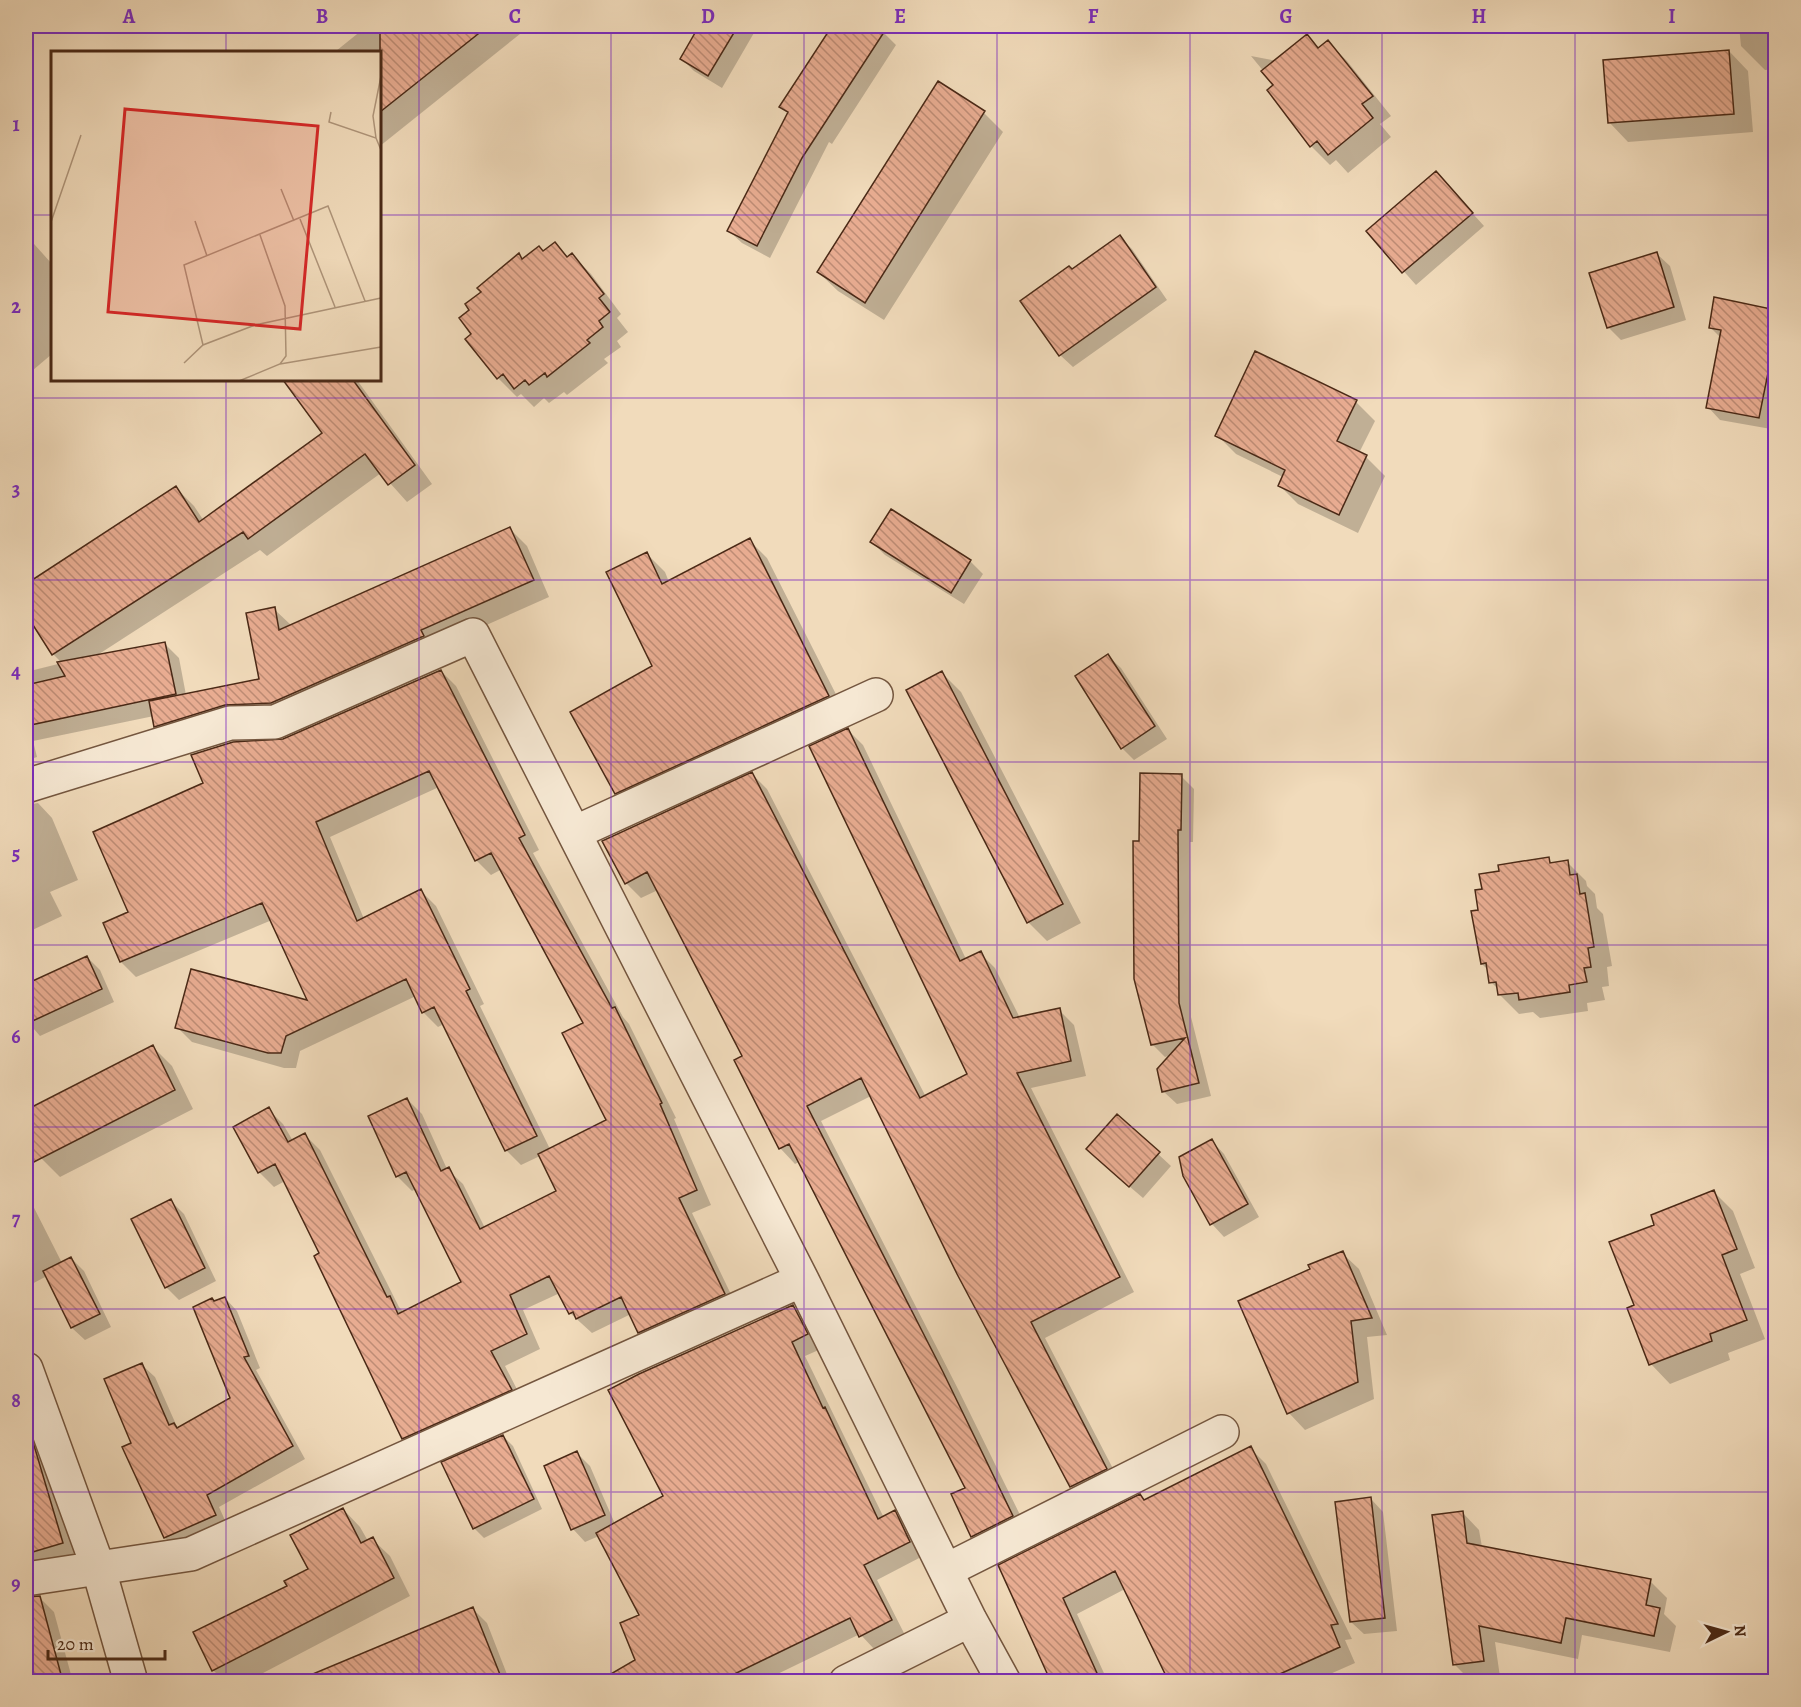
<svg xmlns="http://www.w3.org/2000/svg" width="1801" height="1707" viewBox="0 0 1801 1707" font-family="Alegreya,serif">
<defs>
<pattern id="building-back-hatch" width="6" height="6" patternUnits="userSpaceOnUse" patternTransform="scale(1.5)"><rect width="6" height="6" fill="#e8ac91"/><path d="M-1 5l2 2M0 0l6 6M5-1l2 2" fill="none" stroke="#be8c75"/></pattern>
</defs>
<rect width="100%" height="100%" fill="#f1dbbb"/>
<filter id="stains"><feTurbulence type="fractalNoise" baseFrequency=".00333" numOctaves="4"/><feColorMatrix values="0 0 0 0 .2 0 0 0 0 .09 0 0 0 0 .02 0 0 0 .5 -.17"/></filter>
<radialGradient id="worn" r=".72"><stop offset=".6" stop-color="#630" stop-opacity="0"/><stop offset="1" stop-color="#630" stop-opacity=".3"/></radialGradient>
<!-- shadow -->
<path fill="#0003" fill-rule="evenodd" d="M367,26H514L520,34L380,146V52H337L336,51Z
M701,26H758L722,88L694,71L682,59Z
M834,26H872L883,32L896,45L832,144L829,142L770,258L742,243L729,231L789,114L781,107Z
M1739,26H1776V69L1765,70L1741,46Z
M1307,36L1319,49L1328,42L1347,61L1391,116L1380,124L1391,137L1348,173L1336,160L1330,165L1311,146L1275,85L1251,56L1277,61Z
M1729,51L1748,71L1753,132L1628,142L1609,122Z
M938,83L984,113L1003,132L884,320L838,291L818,272Z
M1436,173L1484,226L1416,285L1368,231Z
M26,235L52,264V354L26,376Z
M1120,237L1132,249L1167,300L1073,367L1060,355L1072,270Z
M555,244L569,258L572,255L591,274L621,314L617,318L628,332L617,341L621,347L604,359L608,363L567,395L564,392L549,403L544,398L534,407L521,394L517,397L498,378L467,339L473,334L471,310L483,292L519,255L523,260L544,252Z
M1657,254L1670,266L1686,320L1621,340L1608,327Z
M1776,311V408L1771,429L1720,420L1708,407L1721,338L1710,327Z
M285,380H357L432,484L407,502L381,473L267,556L260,550L96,656L164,643L179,658L186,695L261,680L274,609L292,626L510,529L527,546L549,597L437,647L172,743L156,726L154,716L33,741L37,757L28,760L37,782L26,789V672L62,663L53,654L26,611V585L176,488L194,506L204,521L324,434Z
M1356,402L1375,421L1359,453L1366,457L1385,476L1358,533L1298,504L1279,485L1283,477L1236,454L1217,435Z
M749,540L767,558L846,714L634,811L616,793L654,667L647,554L665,572L669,582Z
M872,542L970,561L983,574L964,604L885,555Z
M1108,656L1121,668L1167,739L1134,760L1122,748Z
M441,671L456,686L539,850L533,853L623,1017L629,1024L676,1118L674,1119L711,1205L692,1213L738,1309L655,1347L640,1332L631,1314L592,1333L570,1313L560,1293L523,1310L540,1349L505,1366L525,1405L418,1453L403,1438L321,1254L285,1181L274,1187L259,1172L268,1109L283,1124L293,1141L305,1135L320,1150L399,1307L404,1312L463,1283L416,1189L412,1191L397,1176L407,1099L422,1114L447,1169L463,1184L485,1228L558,1192L540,1156L521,1165L506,1150L444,1024L438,1027L423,1012L416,996L300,1051L296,1068H284L192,1042L177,1027L310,1002L272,920L136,977L121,962L130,913L205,784L283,741ZM439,787L476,860L491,875L502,869L585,1023L608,1121L550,1149L480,1006L484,1004L436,906L421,891L364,919L330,837Z
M942,673L961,692L1081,923L1047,941L1028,922Z
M848,730L863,745L966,959L980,953L995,968L1020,1018L1059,1010L1074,1025L1086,1076L1031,1088L1134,1292L1045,1338L1121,1484L1086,1502L1071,1486L871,1096L821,1121L958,1389L1028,1531L987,1552L972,1536L967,1489L799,1162L795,1164L780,1148L744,1056L658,890L641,898L626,883L752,774L767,789L926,1097L969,1075Z
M1181,776L1194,789L1193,842H1190L1191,1017L1211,1096L1177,1104L1164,1092L1158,1070L1171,1055L1165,1057L1152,1044L1141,842Z
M38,803L52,818L78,880L50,892L62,916L26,933V805Z
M1548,859L1553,864L1567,862L1586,881L1587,886L1595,894L1597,908L1603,914L1612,966L1607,967L1609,986L1602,987L1605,1000L1587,1003L1588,1011L1540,1018L1533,1012L1519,1014L1500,995L1499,990L1491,982L1489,971L1482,964L1479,911L1483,890L1501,872Z
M87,957L100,970L114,1002L40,1036L26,1020V986Z
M153,1047L172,1066L193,1109L60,1177L41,1158L26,1127V1111Z
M1117,1116L1171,1166L1143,1198L1101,1162Z
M1212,1141L1224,1154L1259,1217L1224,1237L1212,1224L1185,1175Z
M26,1192L62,1263L71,1258L84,1271L111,1327L85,1340L72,1328L47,1276L26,1287Z
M1714,1192L1733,1211L1755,1268L1740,1274L1765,1339L1728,1353L1730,1360L1670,1384L1651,1364L1629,1308L1636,1306L1656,1226Z
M171,1201L184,1214L216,1281L179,1300L166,1287Z
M1342,1253L1359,1269L1387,1335L1367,1337L1374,1399L1305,1430L1289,1413L1312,1270Z
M225,1298L237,1311L260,1368L256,1370L305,1459L219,1507L228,1527L178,1550L165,1538L124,1447L133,1443L142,1365L155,1377L178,1429L232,1399L214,1303Z
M793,1306L807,1320L821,1349L805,1356L884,1518L895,1512L909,1526L923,1556L877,1580L905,1635L875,1650L860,1634L761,1682H600L637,1661L641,1615L599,1536L585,1542L573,1529L577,1453L590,1466L615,1524L665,1496Z
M26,1398L77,1557L26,1583Z
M503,1436L513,1446L542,1509L484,1538L474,1528Z
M1250,1448L1266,1464L1352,1639L1345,1640L1355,1663L1312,1682H1170L1125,1589L1077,1614L1108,1682H1053L1000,1566L1140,1496L1145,1501Z
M1371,1499L1383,1512L1397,1631L1364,1634L1351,1622Z
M343,1509L360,1527L368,1541L372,1539L390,1556L410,1596L246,1682H225L213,1670L289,1586L310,1569Z
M1462,1512L1479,1530L1482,1547L1650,1581L1667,1598L1664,1614L1676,1626L1670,1652L1582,1635L1578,1659L1495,1642L1500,1677L1471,1681L1454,1664Z
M39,1597L54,1612L73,1682H26V1598Z
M473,1609L487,1623L510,1682H298Z"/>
<!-- building -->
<path fill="url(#building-back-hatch)" stroke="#4a2916" stroke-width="1.5" d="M380,26H488L380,112Z
M699,26H738L708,76L680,59Z
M832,26H888L802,158L757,246L727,231L788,112L779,107Z
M1307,34L1318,48L1328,40L1373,96L1362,104L1373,118L1328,155L1317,141L1310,147L1267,90L1273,85L1261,71Z
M1729,50L1734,114L1608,123L1603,60Z
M938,81L985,111L865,303L817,272Z
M1436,171L1473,213L1402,273L1366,231Z
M1120,235L1156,287L1059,356L1020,301L1069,266L1072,269Z
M555,242L567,257L572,253L604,294L599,298L610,312L599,321L603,327L587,340L590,343L547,377L545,373L529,385L525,380L514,389L503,374L497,379L465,339L471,334L459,318L469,310L465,304L481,292L477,288L519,253L522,259L539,246L543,251Z
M1657,252L1674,307L1607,328L1589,273Z
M1714,297L1776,310V333L1759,418L1706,408L1721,330L1709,328Z
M1255,351L1357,400L1337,441L1367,455L1339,515L1278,486L1285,470L1215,436Z
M283,380H353L415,465L388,485L365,454L248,539L243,532L52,655L26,614V584L176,486L199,522L322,433Z
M891,509L971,560L951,593L870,542Z
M510,527L534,580L421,630L424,636L271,703L225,705L154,727L149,701L259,679L246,613L275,607L279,630Z
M750,538L829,696L615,794L570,712L652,666L606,572L647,552L662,584Z
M165,642L176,694L26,726V685L65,676L57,662Z
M1108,654L1155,726L1121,749L1075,676Z
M441,670L525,835L519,838L612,1008L615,1007L662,1103L660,1104L697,1190L679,1198L725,1294L638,1333L621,1297L576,1319L573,1312L569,1314L549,1276L510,1295L527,1334L491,1351L512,1390L402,1439L314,1256L319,1253L275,1164L258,1173L233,1127L269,1107L288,1142L305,1133L387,1297L390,1296L398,1314L461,1282L406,1172L396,1177L368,1116L407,1098L441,1171L449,1167L480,1229L556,1191L538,1154L606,1120L562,1033L583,1023L491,853L475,861L429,771L316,822L357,921L421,889L470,989L466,991L537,1136L505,1151L434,1007L422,1013L406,979L286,1036L281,1053H268L175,1028L191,969L307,1000L262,903L120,962L103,923L128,912L93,832L203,783L191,755L233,742L283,739Z
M942,671L1063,904L1027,923L906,690Z
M848,728L960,961L981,951L1013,1018L1060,1008L1071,1061L1017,1073L1120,1277L1031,1322L1107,1469L1070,1487L957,1274L861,1078L807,1106L943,1372L1013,1516L971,1537L951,1494L965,1488L789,1144L779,1149L734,1060L742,1056L647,872L625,884L602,841L752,772L920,1098L967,1074L809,746Z
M1140,773L1182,774L1181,830H1178L1179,1003L1199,1083L1162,1092L1157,1069L1185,1038L1151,1045L1134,979L1133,841H1139Z
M1549,857L1550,863L1568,860L1570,875L1577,874L1580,894L1585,893L1594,947L1588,948L1591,967L1584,968L1587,982L1569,985L1570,992L1519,1000L1518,993L1498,995L1496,982L1489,983L1486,963L1481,964L1471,911L1478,910L1475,890L1482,889L1479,874L1499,871L1498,865Z
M87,956L102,989L26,1024V984Z
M153,1045L175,1090L26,1166V1110Z
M1117,1114L1160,1152L1129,1187L1086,1149Z
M1212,1139L1248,1204L1210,1225L1183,1176L1179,1157Z
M1714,1190L1737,1249L1722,1255L1747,1320L1710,1334L1712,1341L1649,1365L1627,1308L1634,1305L1609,1242L1654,1225L1651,1215Z
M171,1199L205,1268L165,1288L131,1219Z
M1343,1251L1372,1318L1351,1321L1358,1382L1287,1414L1238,1301L1310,1269L1308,1265Z
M71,1257L100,1314L71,1328L43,1271Z
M225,1297L249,1356L244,1357L293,1446L207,1495L216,1515L164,1538L122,1447L131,1443L104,1379L142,1363L169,1425L174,1423L177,1428L230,1398L193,1307L212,1298L214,1301Z
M793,1305L808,1334L792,1342L823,1408L825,1407L878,1519L895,1510L910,1542L864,1565L892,1620L859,1637L850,1618L718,1682H597L635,1660L620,1623L639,1615L596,1533L663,1496L608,1390L639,1374Z
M503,1435L534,1499L473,1529L441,1462Z
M33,1442L63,1543L26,1554V1443Z
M1251,1446L1338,1624L1331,1625L1340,1647L1262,1682H1169L1115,1571L1063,1598L1101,1682H1051L998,1565L1140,1494L1144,1500Z
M577,1451L605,1515L571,1530L544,1466Z
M1371,1497L1385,1618L1350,1622L1335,1502Z
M343,1508L361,1543L373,1537L394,1578L212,1671L193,1632L287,1586L284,1581L308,1569L290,1535Z
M1463,1511L1467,1543L1651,1579L1646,1605L1660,1608L1654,1636L1566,1618L1561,1643L1479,1626L1484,1661L1453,1665L1432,1515Z
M40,1596L63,1682H26V1597Z
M473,1607L503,1682H296V1681Z"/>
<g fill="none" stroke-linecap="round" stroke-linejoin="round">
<!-- minor casing -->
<g stroke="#74563f" stroke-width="36">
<path id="minor" d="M26,786L230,723L275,722L473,635L802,1280L970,1620L1004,1682
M574,833L876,695
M26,1369L99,1570L131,1682
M947,1570L1222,1432
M26,1579L191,1554L802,1280
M846,1682L970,1620"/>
</g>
<!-- minor -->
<use href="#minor" stroke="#f6e8d3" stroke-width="33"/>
</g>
<!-- grid -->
<path fill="none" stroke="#7b2cbf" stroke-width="1.5" stroke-opacity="0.55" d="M226,26V52M419,26V1682M611,26V1682M804,26V1682M997,26V1682M1190,26V1682M1382,26V1682M1575,26V1682M26,215H52M380,215H1776M226,380V1682M26,398H1776M26,580H1776M26,762H1776M26,945H1776M26,1127H1776M26,1309H1776M26,1492H1776"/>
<!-- overview -->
<g transform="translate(51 51)">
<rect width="330" height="330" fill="#f1dbbb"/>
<path fill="none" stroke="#ae9479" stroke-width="1.5" d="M280,61L278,71L325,87L330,99M325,87L322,65L330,25M230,138L243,170M249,168L284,256M144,170L156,205M0,171L30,84M152,294L133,214L277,155L314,250M133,312L152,294L204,274L330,247M229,313L330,296M188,330L229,313L235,305L234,255L209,184"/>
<path fill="#d62828" fill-opacity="0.15" stroke="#d62828" stroke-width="3" d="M74,58L267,75L249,278L57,261Z"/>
<rect width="330" height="330" fill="none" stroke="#4a2916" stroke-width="3"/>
</g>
<!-- margin -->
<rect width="1801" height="1707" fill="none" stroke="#f1dbbb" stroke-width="66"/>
<!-- north arrow -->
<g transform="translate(1726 1632) rotate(85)" stroke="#f6e8d3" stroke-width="4.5" paint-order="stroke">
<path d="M0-4.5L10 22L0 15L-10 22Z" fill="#4a2916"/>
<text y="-9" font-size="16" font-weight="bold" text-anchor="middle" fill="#4a2916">N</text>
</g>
<!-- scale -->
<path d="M48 1650v9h117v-9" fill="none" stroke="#4a2916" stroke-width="3"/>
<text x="57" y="1650" font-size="18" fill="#4a2916" stroke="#f6e8d3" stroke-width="4.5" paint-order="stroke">20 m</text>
<rect x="33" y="33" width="1735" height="1641" fill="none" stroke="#7b2cbf" stroke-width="2"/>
<g font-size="20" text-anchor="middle" font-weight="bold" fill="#7b2cbf">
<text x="129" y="23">A</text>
<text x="322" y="23">B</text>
<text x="515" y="23">C</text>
<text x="708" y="23">D</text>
<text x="900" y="23">E</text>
<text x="1093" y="23">F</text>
<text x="1286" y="23">G</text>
<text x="1479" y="23">H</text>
<text x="1672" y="23">I</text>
<text x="16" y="131">1</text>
<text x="16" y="313">2</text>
<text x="16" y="496">3</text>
<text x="16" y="678">4</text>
<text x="16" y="860">5</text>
<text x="16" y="1043">6</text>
<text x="16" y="1225">7</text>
<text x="16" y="1407">8</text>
<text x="16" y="1590">9</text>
</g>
<rect width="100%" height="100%" filter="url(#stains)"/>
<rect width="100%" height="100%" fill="url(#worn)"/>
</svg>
